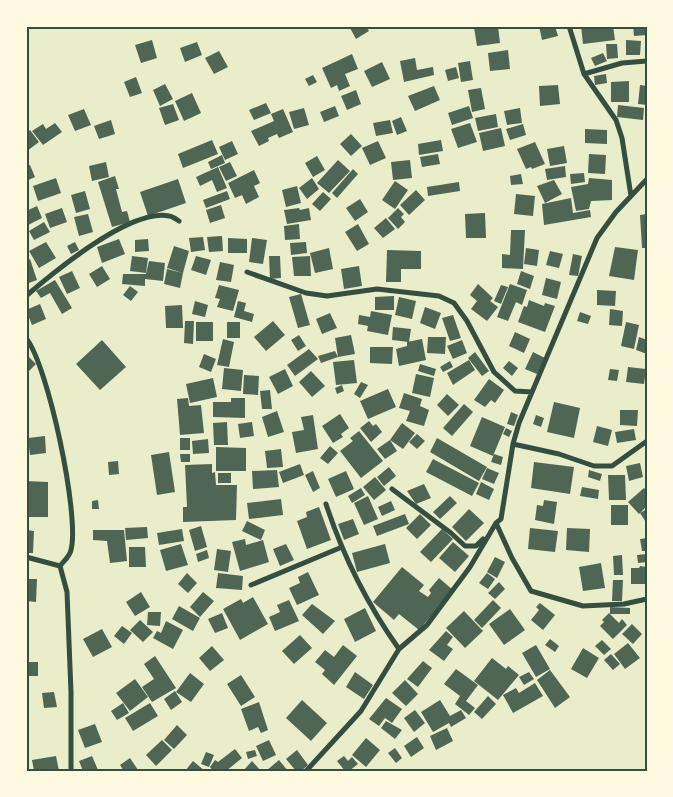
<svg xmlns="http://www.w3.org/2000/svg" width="673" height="797" viewBox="0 0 673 797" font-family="Literata,serif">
<rect width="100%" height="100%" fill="#e9edc9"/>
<!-- building -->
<path fill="#4f6655" d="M349,26H366L369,31L356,39Z
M479,26H498L500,43L477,46L474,27Z
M539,26H555L558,36L542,40Z
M581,26H613L615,40L583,44Z
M633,26H647V35L634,36Z
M152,40L157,58L141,63L135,45Z
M626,40L641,41L640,55H626Z
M197,42L202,55L185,62L180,48Z
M606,44H617L618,58L607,59Z
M508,50L510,69L490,71L488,53Z
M219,51L228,67L214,74L205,58Z
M603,53L607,61L595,66L591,58Z
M352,54L358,69L345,74L350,86L339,91L337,85L331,88L322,68Z
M415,58L417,70L433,67L434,75L404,82L400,61Z
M470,61L473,80L461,82L458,63Z
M382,62L390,79L372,87L364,71Z
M456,67L459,78L448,81L445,70Z
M606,74L607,83L595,85L594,76Z
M313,75L317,82L309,86L305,79Z
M136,77L142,93L130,97L124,82Z
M629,81V102H611V82Z
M165,84L173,99L160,106L153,90Z
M558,85L560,104L540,106L539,86Z
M640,85L647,86V105L638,104Z
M434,86L440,100L415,111L408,96Z
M481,88L485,109L472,112L468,90Z
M356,90L361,104L347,110L341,96Z
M192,93L201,113L184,121L175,101Z
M266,103L271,113L254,120L249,110Z
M173,104L179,120L165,125L159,108Z
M618,105L644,108L643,120L617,117Z
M335,106L339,116L324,122L320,112Z
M469,106L473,118L452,125L448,113Z
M304,108L309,125L294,129L289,112Z
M520,108L522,123L507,125L504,111Z
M84,109L91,125L75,131L68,115Z
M283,109L293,132L279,138L277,134L268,138L269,141L259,146L251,131L274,121L271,114Z
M496,114L498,127L478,131L475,118Z
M401,117L407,131L397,135L392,121Z
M111,120L115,134L99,139L94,126Z
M390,120L393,133L376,136L373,123Z
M55,123L62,132L43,145L32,131L43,124L46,129Z
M470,123L477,142L458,148L451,129Z
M523,124L526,135L510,140L506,129Z
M501,128L505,146L483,151L479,133Z
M585,129L607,130V144L585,143Z
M30,130L39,142L27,151L26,133Z
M351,134L362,146L351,156L340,144Z
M212,140L218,154L183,168L178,154Z
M441,140L443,151L419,155L418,144Z
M232,141L238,154L225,160L219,147Z
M378,141L386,158L370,165L362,148Z
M535,142L545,164L532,169L531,167L526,169L517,149Z
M564,146L567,163L550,166L547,149Z
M438,154L440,164L422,167L420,157Z
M589,154L606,155L605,174L588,173Z
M222,155L225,163L211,169L208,162Z
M317,156L325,170L313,177L305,163Z
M338,160L350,171L329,193L317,183Z
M410,160L412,178L393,180L391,162Z
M106,162L109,177L92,181L89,166Z
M230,162L237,176L226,181L219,167Z
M30,165L35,177L26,181V167Z
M565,166L566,177L547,180L545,169Z
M218,167L227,188L217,192L212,180L200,186L196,177Z
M353,169L358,174L337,198L332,193Z
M254,170L260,183L254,186L259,197L246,204L242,195L235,198L228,183Z
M584,173L585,182L571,184L570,174Z
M521,174L523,184L511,185L510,176Z
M115,176L119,189H116L122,212L127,211L130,222L112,227L98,182Z
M56,178L61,193L38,201L33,186Z
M312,178L319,189L307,199L299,188Z
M589,178L612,180V200L591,201L589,209L576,211L571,187L588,184Z
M178,179L186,203L148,216L140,192Z
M554,180L562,194L545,203L537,186Z
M395,181L408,190L395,209L382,200Z
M459,182L460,191L428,196L427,187Z
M297,186L301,203L286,207L282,190Z
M416,190L425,200L409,215L400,205Z
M85,191L90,209L76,213L71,195Z
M227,191L230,199L206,208L203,200Z
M323,192L331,199L320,211L312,204Z
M516,194L535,196L533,216L514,214Z
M571,198L573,213L590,210L591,217L544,225L542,204Z
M360,199L368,212L355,221L346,208Z
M221,205L225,218L210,223L206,210Z
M37,206L42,218L26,226V211Z
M62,208L67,222L50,228L45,214Z
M299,208L300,210L309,208L311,220L287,224L284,210Z
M398,208L404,214L401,217L405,222L398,229L388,218Z
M485,213L486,238H466L465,214Z
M88,214L93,232L79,236L74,217Z
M647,214V248H642L640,215Z
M386,218L395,229L383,238L374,228Z
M44,222L50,232L34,240L29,231Z
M299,224L300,239L285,240L284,226Z
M358,224L369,244L357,251L345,232Z
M511,230H525L523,269L502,268V254L510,255Z
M222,236L223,251L209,252L207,237Z
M203,237L205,250L191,252L189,238Z
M228,238L247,239V253H228Z
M252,238L267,240L263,264L249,262Z
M119,239L125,254L102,263L97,247Z
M148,239L149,251L135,252V240Z
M46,242L56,258L39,268L29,251Z
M75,242L79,250L71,254L67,246Z
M306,242L307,253L291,255L290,243Z
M174,246L189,251L183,273L167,268Z
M615,247L638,250L634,280L609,276Z
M329,248L333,269L315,273L310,253Z
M526,248L539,250L537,266L524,264Z
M387,250L421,251V269H401V282H386Z
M550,251L563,254L559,268L546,265Z
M573,254L582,256L578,276L569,275Z
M132,256L148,258L146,273L130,271Z
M196,256L211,260L206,275L191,270Z
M269,256H280L281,278L270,279Z
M310,256L311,276H294L292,257Z
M30,259L37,280L26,284V261Z
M149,261L165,263L163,281L145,279V286L122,284L123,274H146Z
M220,262L234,265L231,282L216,280Z
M102,266L110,279L97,287L89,274Z
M359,266L362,286L344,289L341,269Z
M167,269L183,273L180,288L164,284Z
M72,271L80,288L67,294L59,277Z
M521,271L534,276L530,289L517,284Z
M546,278L561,282L557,299L542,295Z
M55,280L72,308L62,314L50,293L41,298L36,291Z
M478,284L493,298L490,301L498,307L487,321L471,309L477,301L470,295Z
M510,284L527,290L522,305L516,302L508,321L497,317Z
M219,285L239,290L233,311L217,307L220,299L215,298Z
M501,285L508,287L501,304L494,301Z
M130,286L138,292L131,301L123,295Z
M597,290L616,291L615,306L597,305Z
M301,294L310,325L298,328L289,297Z
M394,296V310H375V297Z
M399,297L416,301L412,319L395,315Z
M529,300L544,306L545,303L555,306L545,332L518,322L524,306L527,307Z
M195,301L208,305L205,317L192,314Z
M238,301L246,303L244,311L254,314L252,322L234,317Z
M40,304L46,319L32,325L26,310Z
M182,305L183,328H166L165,306Z
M425,307L441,313L435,329L420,323Z
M610,309L623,311L622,326L609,325Z
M371,311L392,315L388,335L367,331L368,326L358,324L359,315L370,317Z
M580,312L591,316L588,324L577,321Z
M330,313L337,328L322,334L316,319Z
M453,315L461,338L450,341L442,318Z
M185,321H194L193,344L184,343Z
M273,321L285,335L266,351L254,337Z
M196,322H213V341H196Z
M227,322H240V338H227Z
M626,322L639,325L634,349L621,346Z
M393,327L411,329L409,342L392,340Z
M515,332L530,339L524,353L509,346Z
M299,335L306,346L298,351L291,340Z
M351,335L355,354L338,357L335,338Z
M428,337H446L445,354L427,353Z
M639,337L647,340V354L636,350Z
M223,339L234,342L229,367L217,365Z
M422,339L426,360L399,366L396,349L407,346V342Z
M102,340L126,367L100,390L76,364Z
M462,340L467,353L453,359L447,346Z
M370,347H393L392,364L370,363Z
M309,349L318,359L295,376L287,365Z
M335,351L338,357L321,363L318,356Z
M475,352L489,371L482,376L468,358Z
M533,352L545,358L537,374L525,369Z
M26,354L36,364L26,374Z
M204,354L216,359L211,372L199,367Z
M354,360L357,383L336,385L333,362Z
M469,360L475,370L453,385L447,373Z
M450,361L453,367L443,372L440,367Z
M509,361L518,368L512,376L503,368Z
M420,364L436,369L434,376L418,371Z
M628,367L646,369L644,384L626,382Z
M224,368L243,370L241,391L222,389Z
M285,369L293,386L278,394L269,377Z
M610,369L619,370L617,381L608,380Z
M311,371L325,386L312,397L299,382Z
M416,374L434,378L430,397L412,393Z
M244,375L259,376L258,395L243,394Z
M213,378L217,397L190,403L186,384Z
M489,379L504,390L495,403L491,400L485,407L474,400Z
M361,382L368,385L360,398L354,394Z
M342,385L344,391L337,394L335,388Z
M388,389L396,407L368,419L360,401Z
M270,390L272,409H262L260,391Z
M404,393L422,399L420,406L429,410L424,426L406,421L410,411L399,408Z
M447,394L459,405L448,416L437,405Z
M188,398L189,406L201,405L204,433L180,435L177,399Z
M231,398H245V418L213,417V402H231Z
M554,402L580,408L574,438L547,432Z
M464,404L473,412L452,436L443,428Z
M620,410H638L637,426L620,425Z
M277,411L284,432L268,437L262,417Z
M511,412L518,415L514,426L507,424Z
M340,414L349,428L341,434L343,437L333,443L322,426Z
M313,415L318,449L296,453L292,432L304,430L301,417Z
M536,415L544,418L541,427L533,424Z
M482,417L505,427L493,456L470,446Z
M369,421L373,426L376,424L382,432L371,442L360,428Z
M227,422L228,445H214L213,423Z
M252,422L254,436L240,438L238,424Z
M402,423L415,433L403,449L390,440Z
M597,426L612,430L608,446L593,442Z
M506,428L512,431L509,437L503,434Z
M634,429L636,440L617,443L615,432Z
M359,431L383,461L361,478L340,451L353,441L350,438Z
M417,434L425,441L417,449L409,442Z
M45,436L46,453L30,455L28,438Z
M180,438H190V450H180Z
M437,438L487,467L479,481L430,452Z
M208,439L209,453L193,454L192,441Z
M390,440L397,451L385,459L377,449Z
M330,446L338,453L328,464L320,458Z
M216,447L246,448V471H216Z
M281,449L283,467L267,468L265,451Z
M169,452L175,492L157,495L151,455Z
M180,454H190V462H181Z
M494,454L503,457L501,465L491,462Z
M433,459L479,483L472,496L426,472Z
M118,461L119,474L109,475L108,462Z
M534,462L574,467L570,494L531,488Z
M640,463L643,477L629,481L626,466Z
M212,464V473L215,472L216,485H237L236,520L183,522V507H187L185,465Z
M300,464L304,475L283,483L279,472Z
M389,467L396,476L384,486L377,477Z
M487,468L499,473L494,484L482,479Z
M277,470L279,487L253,489L252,471Z
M589,470L602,474L600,481L588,477Z
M313,471L320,488L313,492L305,475Z
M346,471L354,489L336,497L328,479Z
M218,473H231V483H218Z
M608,475H625L626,500H609Z
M375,477L386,490L374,500L363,487Z
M26,481L48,482V517H26Z
M481,482L494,489L489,500L476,494Z
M424,484L431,498L416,504L407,491Z
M582,487L599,490L598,499L580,496Z
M361,488L365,495L352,503L348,496Z
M644,488L647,491V506L639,514L628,502Z
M368,496L378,519L364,525L354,503Z
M450,496L457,503L440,519L433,512Z
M281,499L283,515L249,519L247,503Z
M98,500L99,509H92V501Z
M544,500L557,502L554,524L535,520L537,505L543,506Z
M391,501L395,510L382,516L378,507Z
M611,505H628V525H611Z
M319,507L331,540L307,549L297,521L307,517L306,512Z
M469,509L484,523L466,541L452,527Z
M647,509V524L640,513Z
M405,514L409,524L377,536L373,526Z
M420,514L431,525L417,539L406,528Z
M353,519L359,534L344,540L338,524Z
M247,521L265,530L261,540L242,531Z
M201,526L207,547L195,551L189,530Z
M147,527L148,538L126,540L125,528Z
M530,528L558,531L555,552L528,549Z
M567,528L590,529L589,552L566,550Z
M182,529L184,541L159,545L157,533Z
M442,529L453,539L431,562L420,552Z
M26,530L34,531L33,553H26Z
M93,530H124L127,561L110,563L107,541L93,540Z
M647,538V551H642L640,539Z
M245,539L246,545L263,540L269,562L240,571L232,542Z
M453,542L469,556L455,572L439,558Z
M181,544L188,565L166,571L160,550Z
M286,544L294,560L280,566L273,549Z
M385,544L390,563L357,572L352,553Z
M129,547H145L146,567H129Z
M217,549L231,551L228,572L214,570Z
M207,550L209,558L198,562L196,554Z
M647,554V562L638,563L637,555Z
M622,555L623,575H614L613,556Z
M495,557L505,562L497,578L487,572Z
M601,563L605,588L583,591L579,567Z
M640,566L647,567V584H631V568H639Z
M402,567L424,585L419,591L428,597L431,593L429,590L439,578L453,590L419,630L399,614L394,620L373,602Z
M308,572L319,595L297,605L289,588L300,583L298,577Z
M187,573L197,583L188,593L178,584Z
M218,573L243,576L242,590L216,588Z
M487,573L495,579L488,589L479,583Z
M26,579H37L36,602L26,601Z
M613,580H623L622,601H612Z
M499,582L505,589L495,599L488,593Z
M141,592L150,607L135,616L126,602Z
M203,592L214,601L200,617L190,607Z
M253,597L268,624L240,640L223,609L241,599L243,603Z
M289,600L299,621L275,631L269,617L280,612L277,605Z
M493,600L501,608L482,628L474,620Z
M540,603L555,615L543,630L531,620L539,610L536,607Z
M312,604L335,621L323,634L302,615Z
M179,606L200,618L193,631L172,619Z
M610,607L630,608V614H610Z
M365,608L376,631L355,642L344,619Z
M510,609L525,630L504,645L489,624Z
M464,611L483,631L465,648L446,628Z
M148,612H161L160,626L147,625Z
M222,613L228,628L215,633L208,619Z
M609,613L619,623L622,619L627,625L613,639L600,626L604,622L602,620Z
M140,620L153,632L143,642L130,630Z
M166,621L183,630L173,649L153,638L157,631L161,633Z
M632,624L642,634L633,644L622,634Z
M122,626L132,633L124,644L114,636Z
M102,629L112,647L93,657L83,639Z
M446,631L453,637L447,645L453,649L444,661L429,650Z
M300,635L312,648L294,664L282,651Z
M550,639L559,646L555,652L545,645Z
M602,640L611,649L604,655L595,646Z
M628,643L640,658L625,669L614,654Z
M343,645L357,656L334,685L322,674L325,670L315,662L325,650L334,657Z
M536,645L550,669L536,677L522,653Z
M212,646L224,660L210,671L199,658Z
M583,648L599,658L587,678L571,669Z
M611,654L620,664L613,670L604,660Z
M155,656L176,688L152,702L142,687L154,679L144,664Z
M492,658L506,669L508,666L519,675L498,700L474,681Z
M423,661L432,668L418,687L407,679Z
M26,662H38V676H26Z
M456,669L478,685L466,701L475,708L469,715L455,704L460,696L444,684Z
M550,670L570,697L555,708L537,680Z
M355,672L373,685L364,699L346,687Z
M529,672L534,679L524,685L519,677Z
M190,673L204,684L191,702L176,692Z
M241,675L255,697L241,706L227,684Z
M135,679L148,697L130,711L116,693Z
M405,680L418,694L406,706L392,693Z
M535,683L543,696L513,713L503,695L516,688L519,693Z
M175,691L182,702L171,710L164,699Z
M54,692L57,707L44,708L42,693Z
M488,696L496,704L482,719L474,712Z
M386,698L402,709L392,723L385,718L379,726L369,719Z
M302,700L327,723L311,741L286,718Z
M440,700L450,716L461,710L466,718L451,727L449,723L433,732L421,712Z
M259,702L268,730L261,733L258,727L249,731L241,709Z
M123,703L129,713L117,720L111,711Z
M150,703L158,716L133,731L125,718Z
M415,710L425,723L414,732L404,718Z
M386,721L402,730L395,739L381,728Z
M95,724L102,742L85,748L78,730Z
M177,725L187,735L174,749L164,740Z
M447,728L453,741L436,750L430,736Z
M417,737L424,748L411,757L404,746Z
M366,738L380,750L366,767L352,755Z
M162,740L172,750L156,766L146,755Z
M269,740L276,755L263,761L256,746Z
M395,748L402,758L396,763L388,753Z
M235,749L242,758L226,771H213L210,767L215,760L218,762Z
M255,750L257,756L248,759L246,752Z
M297,750L308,765L301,771H296L286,759Z
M206,752L214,755L209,767L201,764Z
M56,756L59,771H34L32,760Z
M92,756L98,770L83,771L79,761Z
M344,756L348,761L352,757L358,764L349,771H345L337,761Z
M130,758L138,770L137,771H124L120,765Z
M279,760L288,771H266Z
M193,761L205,771H185Z
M252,761L261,771H243Z"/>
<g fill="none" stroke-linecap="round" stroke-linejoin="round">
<!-- minor -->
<path stroke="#344e41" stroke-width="5" d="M569,26L584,74L616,120L622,138L631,196
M584,74L622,63L647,61
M247,272L306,293L327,296L377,289L439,296L454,303L467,321L494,372L515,391L532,392
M26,296C54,272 131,208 169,216C172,216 176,219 179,221
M26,338C48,365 80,516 71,550C70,556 64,561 60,566L67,592L71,692V771
M513,444L559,454L594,466H612L647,441
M392,489L451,533L465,546H476L483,539
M326,504C343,556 367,604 399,649
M496,523L512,558L531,591L583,606L624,604L647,599
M26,557L60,566
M251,585L342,547
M306,771L361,711L399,649L427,625L470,567L496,523L501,519L513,444L519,423L597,238L616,212L647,179"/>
</g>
<!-- border -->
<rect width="673" height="797" fill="none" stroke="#fefae0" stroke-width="55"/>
<rect x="28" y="28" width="618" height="742" fill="none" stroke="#344e41" stroke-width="2"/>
</svg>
